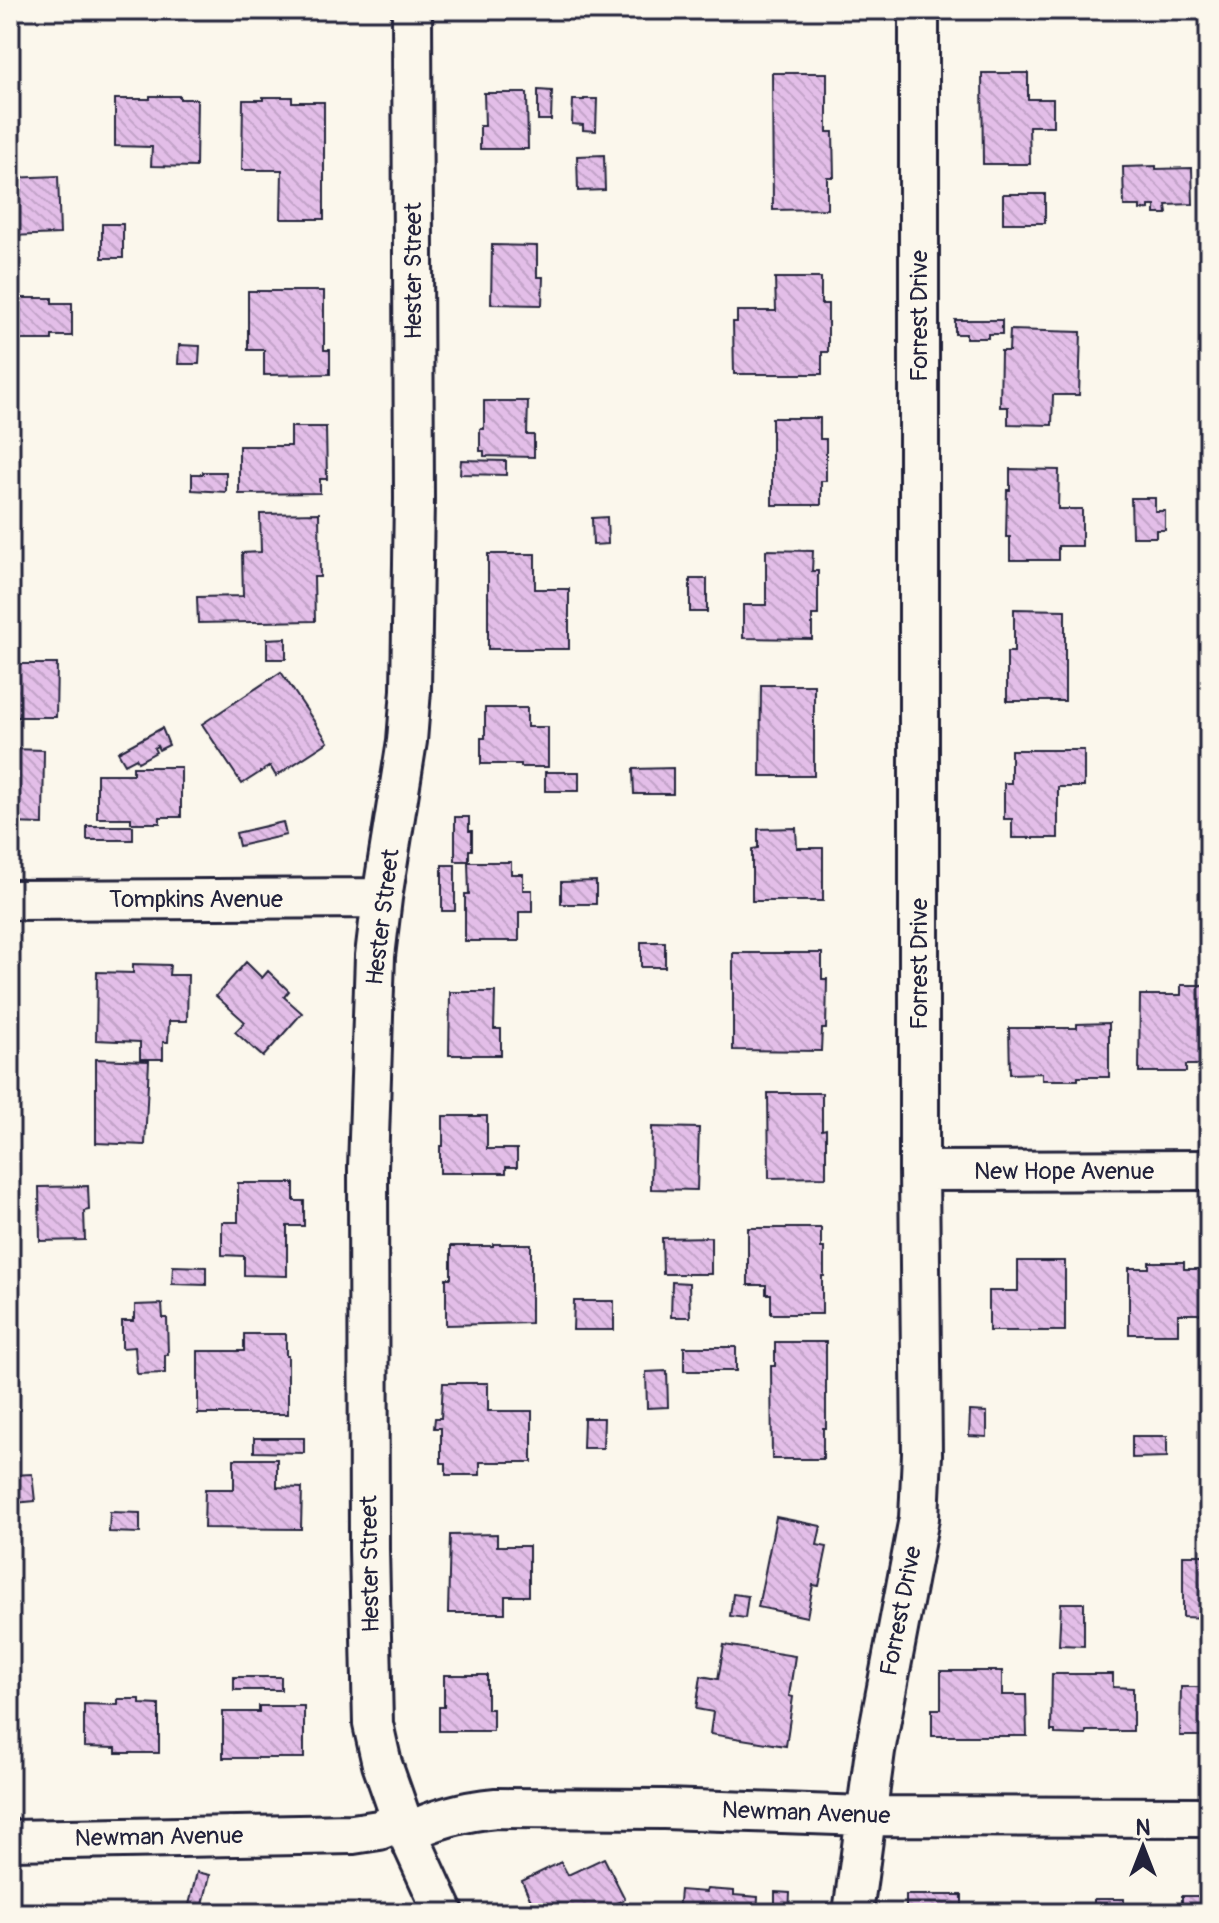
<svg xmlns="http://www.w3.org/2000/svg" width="1219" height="1923" viewBox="0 0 1219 1923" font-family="Pangolin,sans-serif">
<defs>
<pattern id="building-back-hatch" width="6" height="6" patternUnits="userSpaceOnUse" patternTransform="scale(2)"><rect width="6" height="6" fill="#e3bee8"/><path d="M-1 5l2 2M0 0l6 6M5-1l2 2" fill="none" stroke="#c2a3c8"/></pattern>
</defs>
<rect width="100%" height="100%" fill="#fbf7ec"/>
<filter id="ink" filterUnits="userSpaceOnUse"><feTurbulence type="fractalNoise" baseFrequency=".0125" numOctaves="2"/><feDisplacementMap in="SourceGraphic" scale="16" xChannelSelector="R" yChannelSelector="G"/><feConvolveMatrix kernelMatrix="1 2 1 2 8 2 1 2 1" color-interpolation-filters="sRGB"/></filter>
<g filter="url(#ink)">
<!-- building -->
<path fill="url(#building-back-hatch)" stroke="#22223b" stroke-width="2" d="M772,73H827V132H833L834,177H827V209L773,210Z
M982,73H1028V99H1053V126H1029L1030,164H983Z
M538,90L552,91L551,120H538Z
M484,93H527L528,149H480V126H485Z
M150,96H180V99H197L196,167L151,166L152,147L115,146V99H150Z
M263,97H292V102H324V219H281L282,170H242L243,100H263Z
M584,99H597L596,131L583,130V125L572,124L573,100H584Z
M604,155L605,190L578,191L577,156Z
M1156,166V169L1192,168L1193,204L1166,205L1167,214H1155V206H1149V209L1140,210V206H1124L1123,167Z
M58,176L60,234L10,236V178Z
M1003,194H1045V223H1003Z
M102,224H123V258H102Z
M492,245L537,246V277H543L542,305L491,304Z
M775,278H821V304H828V352H822V374H734L733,322H737V311H776Z
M248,291H324V350H330V374L264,375V350H248Z
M10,298H52V303H72V336H52V340H10Z
M955,320H1002V334H988V338H966V334H955Z
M1010,330L1081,332L1079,395H1053L1052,425L1008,424V407H1000L1001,351H1009Z
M179,345L200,346L199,364H178Z
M484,401H528L527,435H534V457L484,456V451H480V429H484Z
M772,418H820V439H826V481H821V505H772Z
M291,427H326L327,479H320V493L239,494V446H291Z
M461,460L506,461V475L460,474Z
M1010,469L1059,470L1058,509H1082V546H1058V560H1010V537H1006L1007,490H1010Z
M203,472H226V492L192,490V474H203Z
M1131,498H1155V511H1165V530H1156V537H1132Z
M1203,506H1209V560V549H1203Z
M319,513L320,577H314L315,621L198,623L197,597L243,596L242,553L261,552L260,514Z
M607,517L608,544L593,545L592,518Z
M766,550L813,551L812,571H818V615H812V639L743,638V605H766Z
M488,554H535V589H569V649H488Z
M690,579H707V612H690Z
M1014,609L1065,610V701H1007V652H1014Z
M286,638V659H267V639Z
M10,664H57L56,717H10Z
M281,672L328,742L276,776L270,766L242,784L202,724Z
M761,685H814V776H760Z
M485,708H527V727H548V767H521V764H481V738H485Z
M162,728L169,745L159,750L157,746L154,748L156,752L138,762L136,758L125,764L118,752Z
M10,749L44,750L43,824L11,823Z
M1011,750H1084V787H1058V838H1012V819H1004V783H1011Z
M133,767H181V817H160V823H131V818H97V774H133Z
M673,768V794H634L633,769Z
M545,772H579V791H545Z
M455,817H469V831H472V850H469V861H455Z
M283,822L286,835L239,846L236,833Z
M87,826H133V840H87Z
M796,828L797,848H823V901H752V849L758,848V829Z
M468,862H511V874H523V890H532V912H519V941H465V894H469Z
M442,865H455V911H442Z
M596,881V904H561V882Z
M641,942H665V967H641Z
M733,953H822V979H827L826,1029H822L821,1051L733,1050Z
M246,962L262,978L268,971L289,991L284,997L302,1013L263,1057L235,1032L245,1022L216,996Z
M133,964L170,965L169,975H188L187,1021H169L168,1042H163V1059H140V1042L96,1040L97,972L133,973Z
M1181,985H1209V1065H1186V1072H1139L1140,995H1181Z
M450,992H495L494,1029H501V1055H449Z
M1109,1023V1077H1078V1080H1042V1073L1010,1074L1009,1028H1077V1024Z
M96,1059L149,1061L145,1145L96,1143Z
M768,1093H822V1130L826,1129V1177L769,1178Z
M443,1116H487V1149H517V1167H506V1173H440V1146H443Z
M652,1127L699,1128L697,1190L651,1189Z
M238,1183H294V1201H304V1226H287V1276L244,1275V1256L222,1255V1222H238Z
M88,1186L89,1210L84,1211L85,1240L40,1241L39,1187Z
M748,1228H821V1248H824V1276H822V1314H771V1294H766V1285H748Z
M711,1237V1274H663L662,1238Z
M493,1244H531V1323L446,1325V1278H451V1246H493Z
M1018,1261H1065V1331H989V1291H1018Z
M1149,1262H1184V1269H1209V1314H1178V1334H1129V1268H1149Z
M173,1266L206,1267V1285L172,1284Z
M672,1282L689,1283L690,1317H671Z
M574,1301H614V1330H573Z
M162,1304L163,1318H167L168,1355H165V1373L137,1374L135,1347L122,1348V1321H133V1318H135V1305Z
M244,1334H286V1356H288V1414H198V1351H244Z
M775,1342H826V1428H823V1459H772L771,1366H775Z
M684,1347H736V1371H684Z
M667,1371L668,1407L647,1408L646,1372Z
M443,1383H488V1411H532V1462H480V1475H446V1463H441V1428H434L435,1418H441Z
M970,1411L987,1412V1437L969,1436Z
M584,1418H604L603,1448H583Z
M1132,1436H1167V1457L1132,1458Z
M254,1438H304V1453L254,1452Z
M234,1459H277V1487L302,1488L301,1529L204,1528L205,1489H234Z
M32,1474L35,1501L15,1503L12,1475Z
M110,1512L140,1513V1533L109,1532Z
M776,1517L821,1526L817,1545L827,1547L819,1586L813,1585L807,1617L758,1607Z
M497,1534V1546H529V1596H505V1613H448L450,1535Z
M1183,1555H1209V1618L1183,1617Z
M733,1594L748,1596L745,1618L730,1616Z
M1061,1603H1084V1646L1059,1645Z
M724,1645L795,1656L789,1696L793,1697L786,1746L710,1734L713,1712L696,1709L701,1676L718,1679Z
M941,1671H1002V1695H1026L1027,1736H932V1709H941Z
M1052,1674H1113V1687L1133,1688V1731H1086V1735L1055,1734V1731H1051Z
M444,1675H487V1709H493V1731H439V1707H444Z
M234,1677H281V1690H234Z
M1181,1687H1209V1736H1180Z
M118,1699H140V1704L159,1705V1753H116V1748L84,1747V1704L118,1705Z
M259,1706H304V1758H223V1712H259Z
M604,1858L625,1899L605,1909L607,1913H533L528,1903L531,1901L522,1881L561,1862L568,1875Z
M197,1872L210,1875L201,1913H187Z
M707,1889L734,1891V1895L758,1897L757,1913H678L680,1890L706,1892Z
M775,1892L790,1893L789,1913H769V1906H775Z
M906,1895H962V1913H906Z
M1182,1896H1209V1913H1182Z
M1094,1899H1124V1906L1142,1907V1913H1058V1904L1094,1905Z"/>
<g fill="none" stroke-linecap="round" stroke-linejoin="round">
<!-- minor casing -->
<g stroke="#22223b" stroke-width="44">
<path id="minor" d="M412,10L414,499L411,690L407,741L382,898L375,956L368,1168L369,1549L373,1724L382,1764L402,1821L444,1913
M10,900L382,898
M919,1171L1209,1170
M407,1833C436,1818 464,1811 496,1808L664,1809L865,1816L1209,1817
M10,1840L353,1834L379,1830L402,1821
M853,1913L875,1751L919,1518L922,1454L919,1171V10"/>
</g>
<!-- minor -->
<use href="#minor" stroke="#fbf7ec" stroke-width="38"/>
</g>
</g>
<g text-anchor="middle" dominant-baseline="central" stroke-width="7" stroke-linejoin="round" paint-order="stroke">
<!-- street labels -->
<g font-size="24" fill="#22223b" stroke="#fbf7ec">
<text transform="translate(413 271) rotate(-90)">Hester Street</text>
<text transform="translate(919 316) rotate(-90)">Forrest Drive</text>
<text x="196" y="899">Tompkins Avenue</text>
<text transform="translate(383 917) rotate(-83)">Hester Street</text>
<text transform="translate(919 964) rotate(-90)">Forrest Drive</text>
<text x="1064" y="1171">New Hope Avenue</text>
<text transform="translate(370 1564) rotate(-91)">Hester Street</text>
<text transform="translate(901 1611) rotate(-79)">Forrest Drive</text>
<text transform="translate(806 1813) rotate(2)">Newman Avenue</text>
<text transform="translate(159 1837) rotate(-1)">Newman Avenue</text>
</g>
</g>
<!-- margin -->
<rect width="1219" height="1923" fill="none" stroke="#fbf7ec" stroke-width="40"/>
<rect x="20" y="20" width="1179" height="1883" fill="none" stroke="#22223b" stroke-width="3" filter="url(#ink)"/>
<!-- north arrow -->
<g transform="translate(1143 1847)" stroke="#fbf7ec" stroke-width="6" paint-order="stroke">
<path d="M0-6L14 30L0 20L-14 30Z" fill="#22223b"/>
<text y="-12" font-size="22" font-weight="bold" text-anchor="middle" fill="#22223b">N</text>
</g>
</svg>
